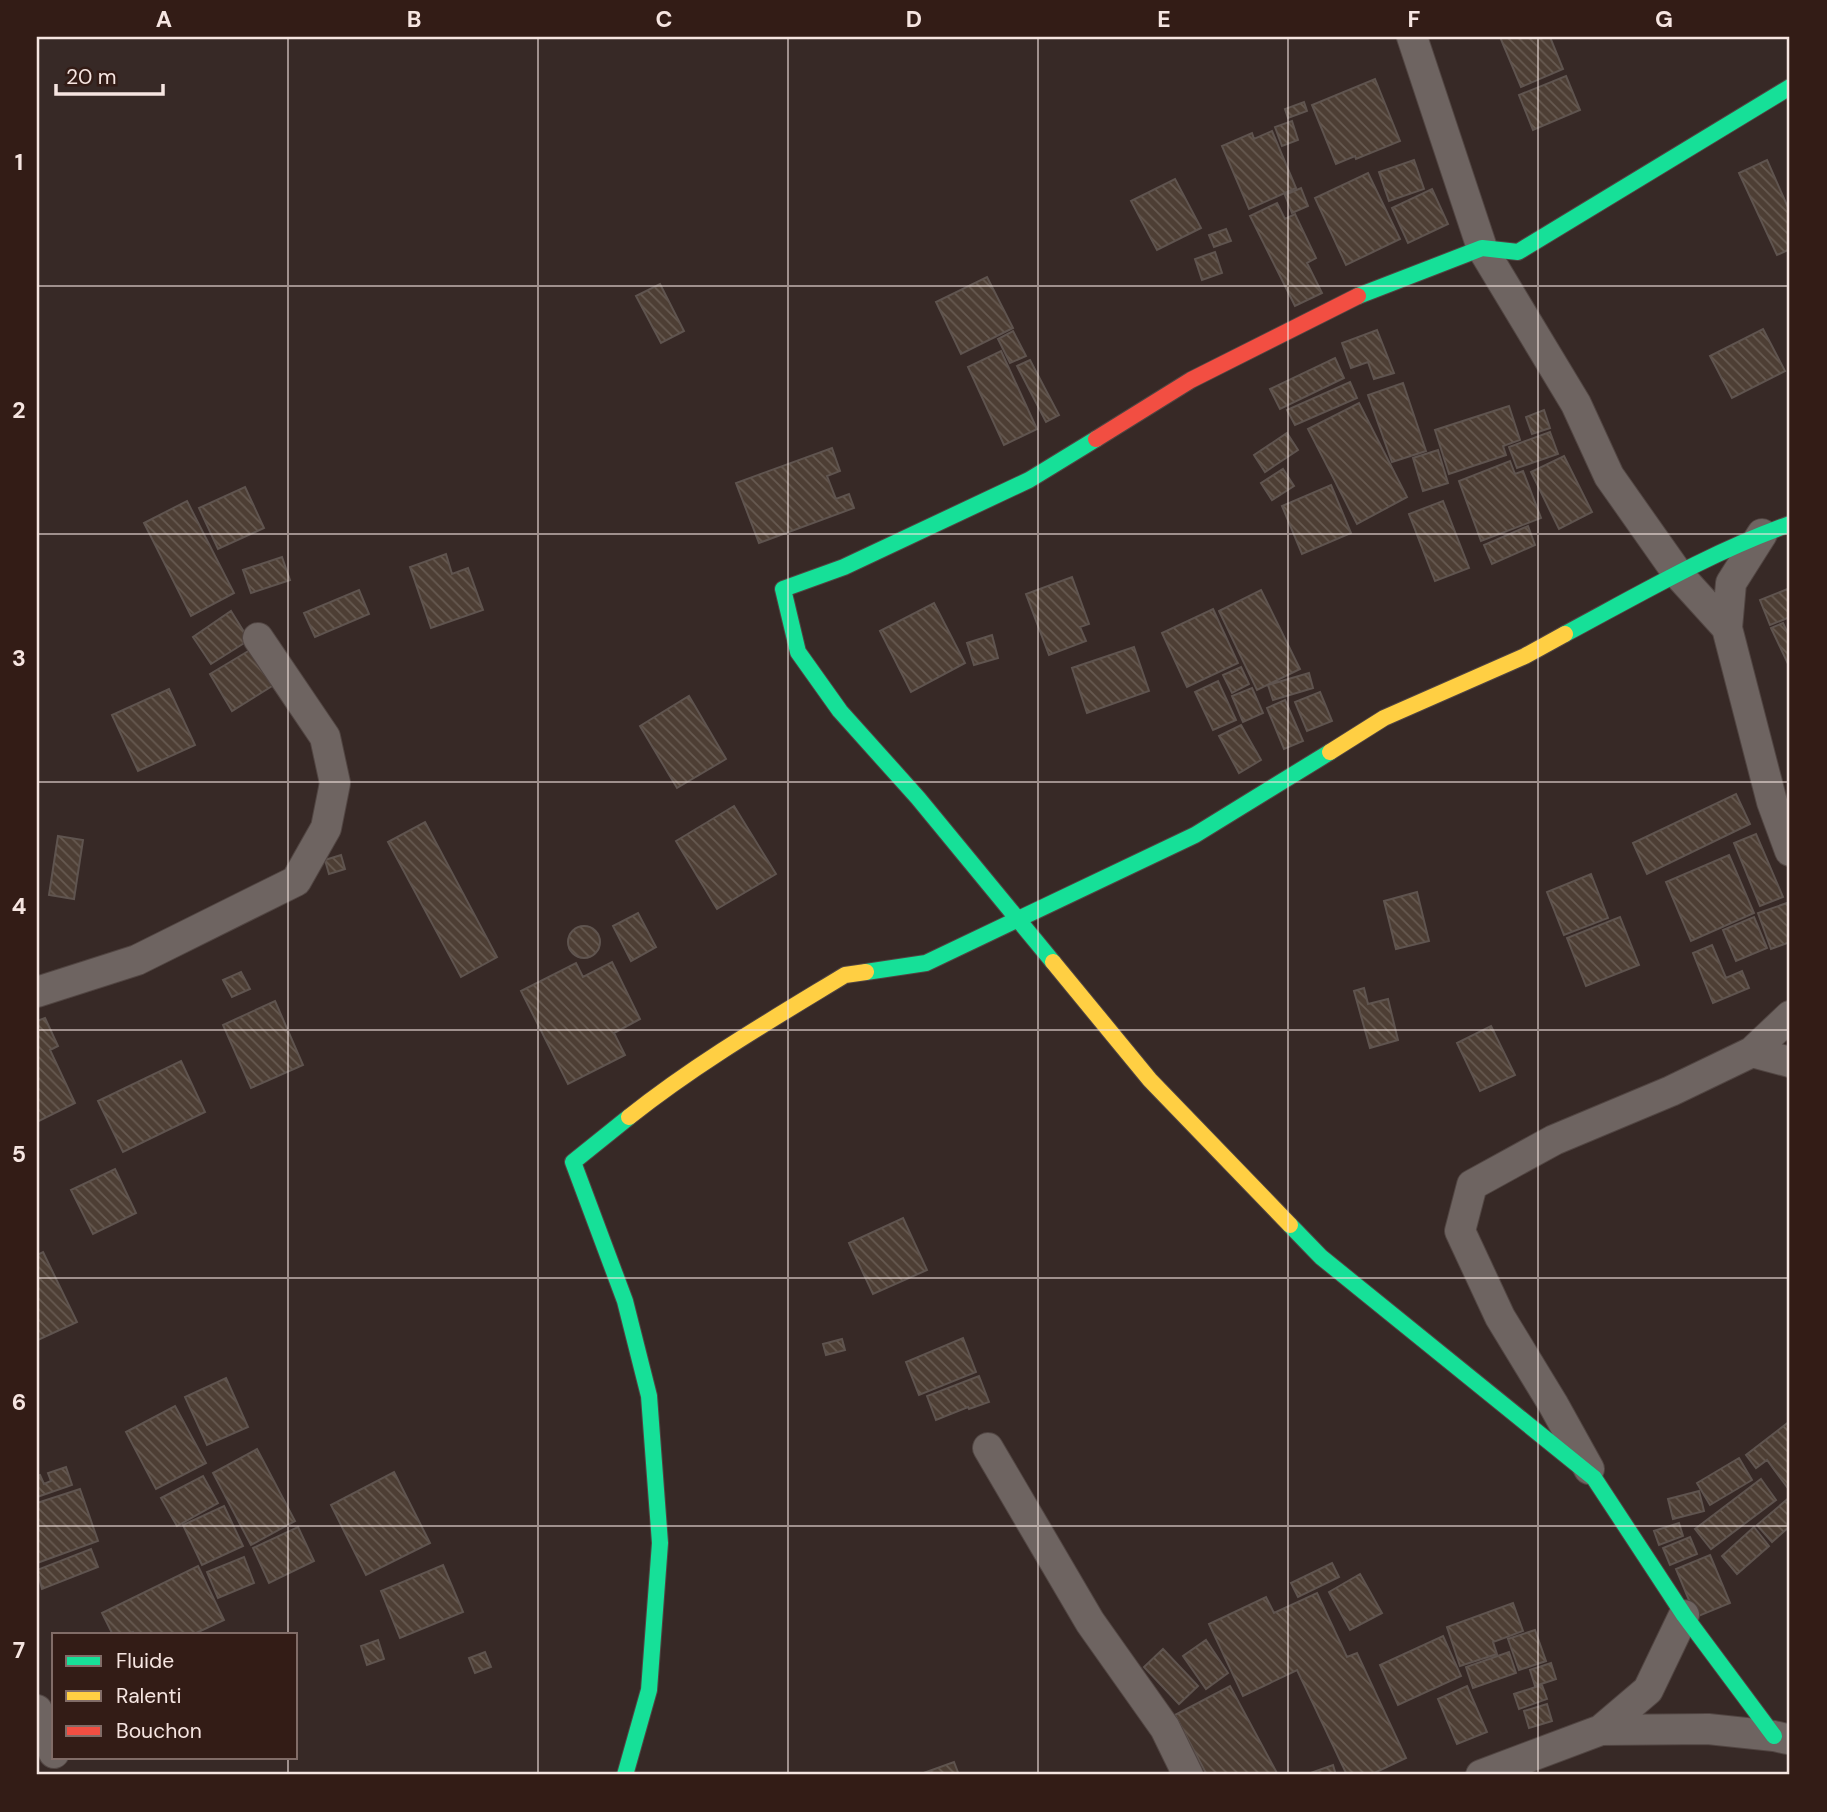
<svg xmlns="http://www.w3.org/2000/svg" width="1827" height="1812" viewBox="0 0 1827 1812" font-family="'DM Sans',sans-serif">
<defs>
<pattern id="building-back-hatch" width="6" height="6" patternUnits="userSpaceOnUse" patternTransform="scale(1.75)"><rect width="6" height="6" fill="#4d3e34"/><path d="M-1 5l2 2M0 0l6 6M5-1l2 2" fill="none" stroke="#675a51"/></pattern>
</defs>
<rect width="100%" height="100%" fill="#372926"/>
<!-- building -->
<path fill="url(#building-back-hatch)" stroke="#5f544f" stroke-width="2" d="M1500,37H1550L1563,69L1521,87Z
M1566,76L1580,110L1533,130L1519,95Z
M1375,79L1400,141L1356,159L1355,156L1336,164L1312,105Z
M1304,102L1307,111L1288,118L1285,109Z
M1292,121L1298,140L1282,146L1275,127Z
M1272,131L1296,188L1249,209L1222,146L1252,133L1254,139Z
M1414,160L1424,189L1389,201L1379,172Z
M1767,160L1790,212V249L1777,255L1739,173Z
M1368,173L1400,239L1346,265L1315,198Z
M1175,179L1201,228L1157,250L1131,201Z
M1301,188L1308,206L1292,213L1285,195Z
M1432,189L1448,224L1408,243L1392,208Z
M1277,203L1285,219L1295,214L1316,258L1307,263L1322,293L1295,306L1250,216Z
M1226,229L1231,241L1214,247L1209,235Z
M1215,252L1222,273L1202,280L1195,259Z
M987,277L1013,328L961,354L936,302Z
M660,284L684,331L661,343L636,296Z
M1763,329L1785,371L1732,398L1710,356Z
M1377,330L1394,373L1374,379L1368,362L1351,368L1342,343Z
M1013,331L1026,356L1010,363L998,339Z
M1001,351L1037,429L1004,445L968,367Z
M1335,358L1344,378L1280,409L1270,389Z
M1030,360L1059,415L1046,422L1017,366Z
M1350,382L1357,398L1295,425L1287,410Z
M1403,383L1426,451L1392,462L1368,395Z
M1359,403L1407,497L1357,524L1308,429Z
M1509,406L1520,440L1503,446L1506,455L1449,474L1435,430Z
M1544,410L1550,428L1532,434L1526,417Z
M1550,432L1558,454L1517,468L1509,447Z
M1287,433L1298,450L1265,472L1254,455Z
M832,448L840,471L827,476L836,499L849,494L854,508L759,543L736,483Z
M1438,450L1448,483L1423,491L1413,458Z
M1564,456L1592,512L1559,529L1531,472Z
M1510,461L1515,474L1523,471L1541,518L1481,541L1459,481Z
M1283,469L1294,486L1272,500L1261,483Z
M1331,485L1351,533L1302,554L1282,506Z
M245,487L264,528L218,549L199,508Z
M187,501L234,593L191,616L144,523Z
M1443,501L1469,568L1435,581L1409,514Z
M1528,526L1535,545L1492,564L1484,545Z
M446,554L452,574L468,568L483,610L431,628L410,567Z
M282,557L290,580L251,593L243,570Z
M1072,577L1089,624L1080,627L1086,641L1049,655L1026,594Z
M1790,588V617L1770,625L1760,600Z
M359,590L369,614L315,637L304,613Z
M1261,590L1300,669L1257,690L1219,611Z
M934,603L965,663L911,692L880,631Z
M1213,609L1238,663L1187,687L1162,633Z
M231,611L249,640L211,664L193,637Z
M1783,623L1790,638V668L1771,628Z
M992,635L998,658L974,665L967,643Z
M255,647L277,683L232,711L210,674Z
M1134,647L1149,691L1087,713L1072,668Z
M1241,667L1249,684L1232,693L1223,675Z
M1309,673L1313,688L1273,700L1268,685Z
M1218,681L1236,720L1213,730L1195,692Z
M1252,688L1263,713L1243,722L1232,696Z
M169,689L195,745L138,771L112,715Z
M1320,692L1332,721L1307,731L1295,702Z
M689,696L726,759L677,788L640,726Z
M1285,700L1303,741L1284,749L1267,708Z
M1241,725L1261,760L1239,773L1219,736Z
M1736,794L1750,824L1647,874L1633,843Z
M734,806L776,874L717,909L676,841Z
M425,822L497,957L461,977L388,842Z
M1756,834L1783,897L1760,906L1734,843Z
M58,836L83,840L74,899L49,895Z
M341,855L345,869L329,874L325,860Z
M1729,855L1754,913L1691,941L1666,882Z
M1591,874L1608,918L1564,935L1547,892Z
M1417,892L1429,941L1396,949L1384,901Z
M1790,902V942L1771,949L1758,913Z
M638,913L656,947L631,961L613,926Z
M1620,917L1639,965L1586,986L1567,938Z
M1754,917L1767,948L1736,961L1723,930Z
M568 942a16 16 0 1 1 32 0a16 16 0 1 1-32 0Z
M1712,945L1726,978L1742,971L1749,988L1713,1003L1693,953Z
M612,962L640,1019L614,1033L625,1055L568,1084L521,991L576,963L583,977Z
M241,972L250,989L232,997L223,980Z
M1364,988L1368,1004L1388,999L1398,1040L1370,1048L1354,991Z
M275,1001L303,1065L251,1088L223,1025Z
M45,1018L58,1046L50,1050L75,1103L37,1122V1021Z
M1491,1026L1515,1075L1480,1091L1457,1043Z
M181,1061L205,1112L123,1152L98,1101Z
M115,1169L136,1213L93,1234L71,1190Z
M903,1218L927,1270L873,1294L849,1243Z
M43,1252L77,1322L38,1340L37,1255Z
M963,1338L976,1372L919,1395L906,1362Z
M842,1339L845,1350L826,1355L823,1344Z
M979,1376L989,1402L969,1409L968,1407L936,1420L927,1396Z
M226,1378L248,1427L207,1445L185,1397Z
M175,1406L206,1463L156,1489L126,1432Z
M1790,1421V1491L1767,1460L1756,1468L1746,1455Z
M257,1449L295,1521L251,1545L213,1473Z
M1739,1458L1752,1480L1710,1505L1697,1483Z
M66,1467L72,1485L37,1497V1476L40,1475L44,1484L51,1481L48,1473Z
M394,1472L430,1543L366,1575L331,1505Z
M203,1476L218,1503L177,1526L161,1498Z
M1761,1479L1776,1500L1711,1549L1695,1529Z
M80,1489L98,1541L37,1563V1503Z
M1699,1491L1704,1511L1673,1519L1668,1499Z
M1790,1497V1526L1772,1542L1757,1525Z
M224,1506L243,1546L202,1565L183,1525Z
M1679,1523L1683,1536L1659,1545L1654,1531Z
M298,1527L314,1561L269,1583L253,1548Z
M1754,1527L1769,1546L1737,1574L1722,1556Z
M1690,1537L1697,1554L1670,1565L1663,1548Z
M91,1549L98,1567L42,1589L37,1570Z
M1710,1555L1730,1603L1696,1617L1676,1569Z
M244,1557L254,1583L218,1598L207,1572Z
M1332,1563L1339,1577L1298,1597L1291,1583Z
M443,1565L463,1612L400,1638L381,1591Z
M198,1566L224,1620L192,1635H135L133,1632L126,1635H113L102,1613Z
M1360,1574L1382,1613L1350,1630L1329,1592Z
M1317,1593L1347,1657L1357,1653L1406,1758L1370,1775H1347L1297,1670L1243,1696L1209,1624L1266,1597L1274,1613Z
M1513,1603L1523,1631L1493,1642L1497,1654L1460,1666L1447,1627Z
M1535,1630L1546,1661L1519,1670L1508,1639Z
M1443,1636L1461,1676L1398,1705L1380,1665Z
M378,1640L384,1659L367,1665L361,1646Z
M1206,1640L1228,1673L1206,1689L1183,1656Z
M1163,1649L1198,1686L1179,1704L1144,1667Z
M485,1652L491,1667L475,1673L469,1658Z
M1509,1652L1516,1673L1473,1688L1466,1667Z
M1551,1663L1556,1679L1535,1686L1530,1670Z
M1542,1685L1547,1699L1519,1709L1514,1694Z
M1230,1686L1278,1775H1207L1175,1715Z
M1467,1686L1487,1732L1457,1744L1438,1699Z
M1547,1704L1552,1721L1529,1728L1524,1711Z
M954,1762L959,1775H918Z
M1333,1765L1336,1775H1305Z"/>
<g fill="none" stroke-linecap="round" stroke-linejoin="round">
<!-- street casing -->
<g stroke="#514542" stroke-width="32">
<path id="street" d="M1412,37L1482,248L1576,404L1609,476L1678,574L1727,628
M1762,534L1731,583L1727,628L1772,802L1790,851
M37,992L137,960L296,881L326,828L335,783L325,737L258,638
M1752,1052L1790,1062
M988,1448L1090,1622L1165,1728L1188,1775
M1589,1469L1553,1404L1500,1317L1460,1231L1472,1185L1554,1140L1671,1091L1752,1052L1790,1016
M37,1710L54,1753
M1601,1730L1648,1690L1684,1615
M1481,1775L1601,1730L1708,1729L1774,1736L1787,1739"/>
</g>
<!-- fast casing -->
<g stroke="#514542" stroke-width="18">
<path id="fast" d="M1358,296L1482,248L1518,252L1790,87
M1565,634C1638,595 1711,552 1790,524
M1053,962L918,798L840,711L798,652L783,589L844,567L1029,480L1096,439
M866,972L926,963L1195,835L1330,752
M1290,1225L1321,1257L1594,1478L1684,1615L1774,1736
M625,1775L649,1690L660,1543L649,1396L625,1301L573,1162L629,1117"/>
</g>
<!-- slow casing -->
<g stroke="#514542" stroke-width="18">
<path id="slow" d="M1330,752L1384,718L1525,656L1565,634
M1053,962L1150,1080L1290,1225
M629,1117C697,1063 771,1020 845,975L866,972"/>
</g>
<!-- jam casing -->
<g stroke="#514542" stroke-width="18">
<path id="jam" d="M1096,439L1191,380L1358,296"/>
</g>
<!-- street -->
<use href="#street" stroke="#6e6461" stroke-width="30"/>
<!-- fast -->
<use href="#fast" stroke="#16e098" stroke-width="16"/>
<!-- slow -->
<use href="#slow" stroke="#ffcf43" stroke-width="16"/>
<!-- jam -->
<use href="#jam" stroke="#f24e42" stroke-width="16"/>
</g>
<!-- grid -->
<path fill="none" stroke="#f6e5e1" stroke-width="2" stroke-opacity="0.55" d="M288,37V1635M538,37V1775M788,37V1775M1038,37V1775M1288,37V1775M1538,37V1775M37,286H1790M37,534H1790M37,782H1790M37,1030H1790M37,1278H1790M37,1526H1790M288,1758V1775"/>
<!-- border -->
<rect width="1827" height="1812" fill="none" stroke="#331c16" stroke-width="77"/>
<!-- legend -->
<rect x="52" y="1633" width="245" height="126" fill="#331c16" stroke="#816c67" stroke-width="2"/>
<rect x="66" y="1656" width="35" height="10" fill="#16e098" stroke="#816c67" stroke-width="2"/>
<text x="116" y="1668" font-size="21" fill="#f6e5e1">Fluide</text>
<rect x="66" y="1691" width="35" height="10" fill="#ffcf43" stroke="#816c67" stroke-width="2"/>
<text x="116" y="1703" font-size="21" fill="#f6e5e1">Ralenti</text>
<rect x="66" y="1726" width="35" height="10" fill="#f24e42" stroke="#816c67" stroke-width="2"/>
<text x="116" y="1738" font-size="21" fill="#f6e5e1">Bouchon</text>
<!-- scale -->
<path d="M56 84v10h107v-10" fill="none" stroke="#f6e5e1" stroke-width="3.5"/>
<text x="66" y="84" font-size="21" fill="#f6e5e1" stroke="#331c16" stroke-width="5" paint-order="stroke">20 m</text>
<rect x="38" y="38" width="1750" height="1735" fill="none" stroke="#f6e5e1" stroke-width="2.5"/>
<g font-size="23" text-anchor="middle" font-weight="bold" fill="#f6e5e1">
<text x="164" y="27">A</text>
<text x="414" y="27">B</text>
<text x="664" y="27">C</text>
<text x="914" y="27">D</text>
<text x="1164" y="27">E</text>
<text x="1414" y="27">F</text>
<text x="1664" y="27">G</text>
<text x="19" y="170">1</text>
<text x="19" y="418">2</text>
<text x="19" y="666">3</text>
<text x="19" y="914">4</text>
<text x="19" y="1162">5</text>
<text x="19" y="1410">6</text>
<text x="19" y="1658">7</text>
</g>
</svg>
